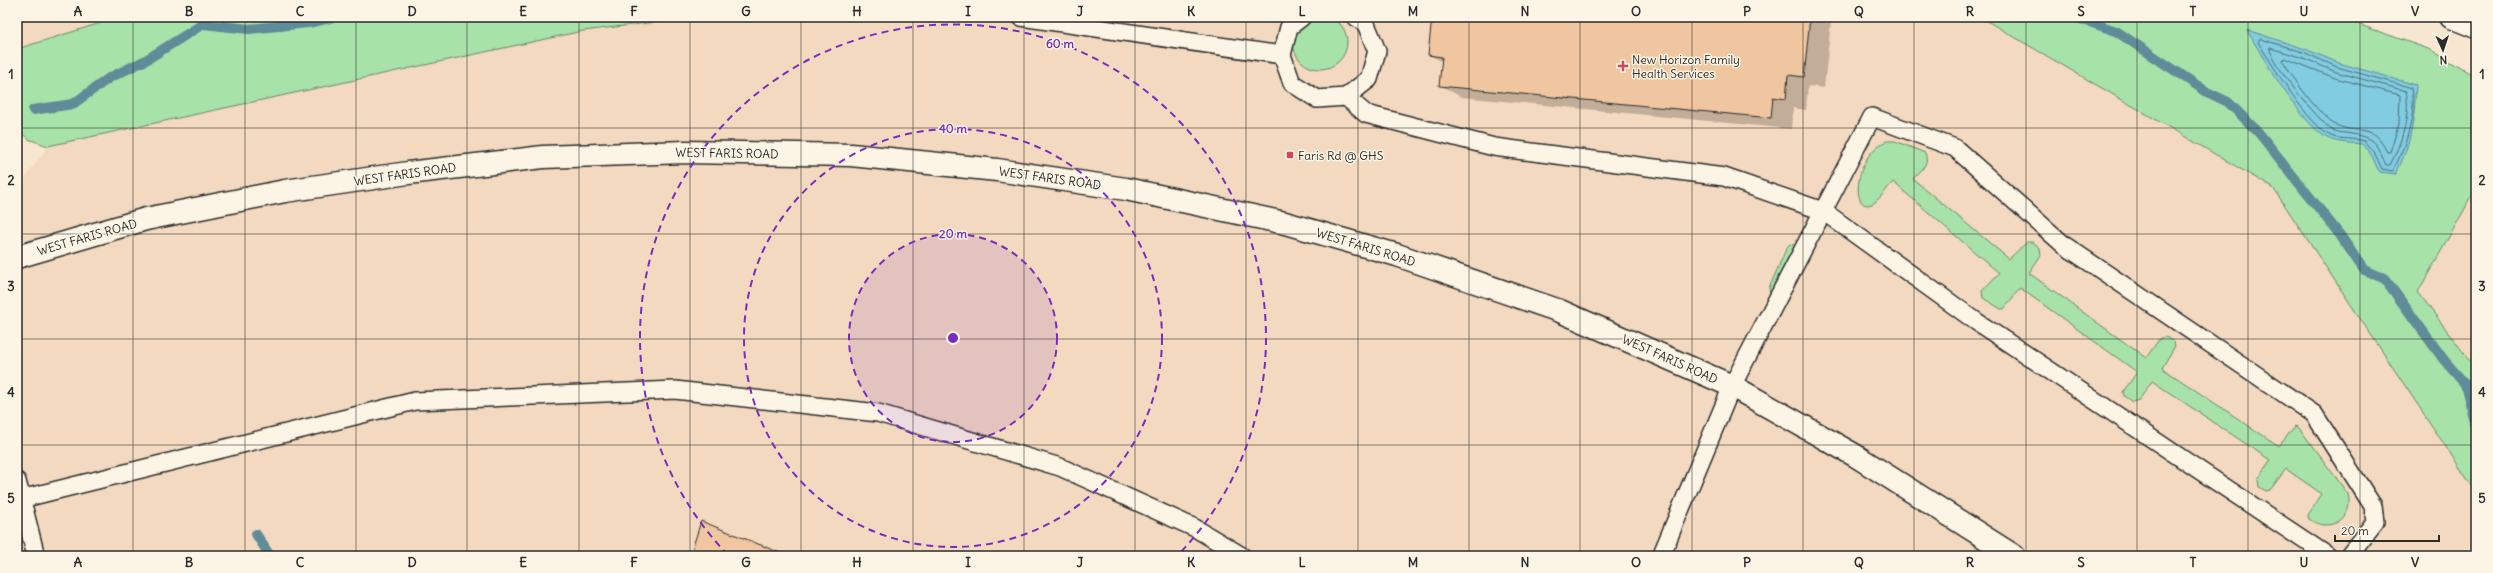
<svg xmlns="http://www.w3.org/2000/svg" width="2493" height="573" viewBox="0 0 2493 573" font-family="Delius,sans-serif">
<rect width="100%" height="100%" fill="#f8e7d0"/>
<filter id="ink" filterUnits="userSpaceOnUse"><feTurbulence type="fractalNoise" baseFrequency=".025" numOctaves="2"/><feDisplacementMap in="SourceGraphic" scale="8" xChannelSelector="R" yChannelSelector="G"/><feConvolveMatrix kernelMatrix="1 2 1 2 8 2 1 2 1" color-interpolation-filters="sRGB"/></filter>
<g filter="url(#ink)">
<!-- built -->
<path fill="#f2d9bf" d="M17,17H120L17,49Z
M697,17H1980L2273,188L2476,492V556H17V189L48,146L583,31Z
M2476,189V369L2418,292Z"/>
<!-- green -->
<path fill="#a7e2a8" stroke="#69866a" d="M1293 42a27 27 0 1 1 54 0a27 27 0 1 1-54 0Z
M120,17H697L583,31L48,146L28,139L17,128V49Z
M1980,17H2338L2431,50L2476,77V189L2418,292L2476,369V492L2273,188Z
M1887,141H1895L1925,153C1930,165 1920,171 1913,179L2009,259L2027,242H2033L2040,248L2041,255L2029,273L2146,358L2160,338L2166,337L2174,342L2175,346L2162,368L2279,446L2295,426L2299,428L2348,494C2355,519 2328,534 2309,519L2308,515L2322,494L2286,469L2270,490L2266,491L2259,487L2258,480L2270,460L2152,381L2139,400L2132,402L2124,396L2123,392L2137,372L2020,288L2004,309H2001L1983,298L1982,291L1999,273L1893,182C1887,188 1881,198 1874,203C1849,217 1854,153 1887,141Z
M1790,244L1797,246L1773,296L1770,294L1769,288L1787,247Z"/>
<!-- water -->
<path fill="#81cce1" stroke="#5f8c98" d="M2247,30L2305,49L2339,63L2416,85C2414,123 2412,140 2396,174L2379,172L2372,156L2362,144C2352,143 2339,143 2329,139C2304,128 2261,55 2247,30Z"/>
<!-- shadow -->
<path fill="#0003" d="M1433,17H1824L1831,21L1824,88L1808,86L1806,110L1793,108L1791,129L1461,97L1440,85L1443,62L1429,55Z"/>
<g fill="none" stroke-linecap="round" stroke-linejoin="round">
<!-- shore -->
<path stroke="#4d6b74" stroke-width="1" d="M2261,39L2303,52L2337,67L2412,88C2417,115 2405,147 2393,171L2382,169L2375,154L2364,141C2354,138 2341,140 2331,136C2310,127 2271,63 2258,42Z
M2270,48L2301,57L2336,72L2406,91C2411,116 2401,144 2390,165H2386C2374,139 2374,138 2346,133C2342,133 2335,132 2332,130C2320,122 2268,60 2270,48Z
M2285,58L2335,78L2400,95L2399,124L2390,152H2387C2371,120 2359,136 2336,125C2321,119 2291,75 2283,61Z"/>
<!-- stream -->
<path stroke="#5f8c98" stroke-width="10" d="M2075,17L2116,31L2207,92L2228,102L2259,133L2340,235L2364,270L2385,279L2444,360L2465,384L2476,426
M33,110L73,104L109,78L146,60L203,24L249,29L308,23L335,17
M256,534L270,556"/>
</g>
<!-- building -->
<path fill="#f0c6a0" stroke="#2b2b2b" d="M1432,17H1810L1804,77L1788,75L1786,99L1773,97L1771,118L1439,86L1442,57L1428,55Z
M701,521L788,556H690Z"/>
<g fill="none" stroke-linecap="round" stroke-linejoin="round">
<!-- service casing -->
<g stroke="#2b2b2b" stroke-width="20">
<path id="service" d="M1021,17L1282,55
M1302,17L1289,27L1282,55L1292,83L1317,99L1346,97L1369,79L1377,51L1366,24L1356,17
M1346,97L1366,114L1494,147L1724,177L1823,211L1977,322L2328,556
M17,481L36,556
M17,500L415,401L675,390L878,413L1060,467L1195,528L1242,556
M1661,556L1732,386L1872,117L1955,148L2064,245L2314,414L2373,506L2375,522L2348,556"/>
</g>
<!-- minor casing -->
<g stroke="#2b2b2b" stroke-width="25">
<path id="minor" d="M2451,17L2476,27"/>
</g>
<!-- secondary casing -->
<g stroke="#2b2b2b" stroke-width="25">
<path id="secondary" d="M17,257L146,219L285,191L408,173L543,157L685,152L851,155L997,170L1126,189L1285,223L1397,255L1560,311L1732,386L1856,456L2014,556"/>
</g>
<!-- service -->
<use href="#service" stroke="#fcf5e5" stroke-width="17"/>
<!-- minor -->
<use href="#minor" stroke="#fcf5e5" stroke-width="22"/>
<!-- secondary -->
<use href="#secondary" stroke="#fcf5e5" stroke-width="22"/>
</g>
</g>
<!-- grid -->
<path fill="none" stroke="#2b2b2b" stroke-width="1" stroke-opacity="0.55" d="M133,17V556M245,17V556M356,17V556M467,17V556M579,17V556M690,17V556M801,17V556M913,17V556M1024,17V556M1135,17V556M1246,17V556M1358,17V556M1469,17V556M1580,17V556M1692,17V556M1803,17V556M1914,17V556M2026,17V556M2137,17V556M2248,17V556M2360,17V556M17,128H2476M17,234H2476M17,339H2476M17,445H2476"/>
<!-- distance rings -->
<circle cx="953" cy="338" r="104" fill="#7b2cbf" fill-opacity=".12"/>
<g fill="none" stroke="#7b2cbf" stroke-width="2" stroke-dasharray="7 5">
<circle cx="953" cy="338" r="104"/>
<circle cx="953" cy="338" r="209"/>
<path d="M728 555A313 313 0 1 1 1178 555"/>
</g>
<!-- markers -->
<g fill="#d1495b" stroke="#fcf5e5" stroke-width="1.5">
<path d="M1621 60h4v4h4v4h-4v4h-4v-4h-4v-4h4z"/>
<rect x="1286" y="151" width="8" height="8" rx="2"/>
</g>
<g text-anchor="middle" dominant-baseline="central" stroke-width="3" stroke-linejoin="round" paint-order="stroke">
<!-- poi labels -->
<g font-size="12" fill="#2b2b2b" stroke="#fcf5e5" text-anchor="start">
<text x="1632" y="59">New Horizon Family<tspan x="1632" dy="14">Health Services</tspan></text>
<text x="1298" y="155">Faris Rd @ GHS</text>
</g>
<!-- street labels -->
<g font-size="12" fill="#2b2b2b" stroke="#fcf5e5">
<text transform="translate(727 153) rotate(1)">WEST FARIS ROAD</text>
<text transform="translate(405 174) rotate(-8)">WEST FARIS ROAD</text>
<text transform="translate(1050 178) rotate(8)">WEST FARIS ROAD</text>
<text transform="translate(87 237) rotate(-16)">WEST FARIS ROAD</text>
<text transform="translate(1366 247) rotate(17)">WEST FARIS ROAD</text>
<text transform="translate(1670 359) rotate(24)">WEST FARIS ROAD</text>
</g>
</g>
<circle cx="953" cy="338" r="6" fill="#7b2cbf" stroke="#fcf5e5" stroke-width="2"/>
<g font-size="12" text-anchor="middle" font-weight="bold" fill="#7b2cbf" stroke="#fcf5e5" stroke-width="3" stroke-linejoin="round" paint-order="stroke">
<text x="1060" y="48">60 m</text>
<text x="953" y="133">40 m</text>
<text x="953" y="238">20 m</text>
</g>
<!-- margin -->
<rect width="2493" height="573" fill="none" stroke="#fcf5e5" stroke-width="44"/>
<!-- north arrow -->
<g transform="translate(2443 50) rotate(177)" stroke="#fcf5e5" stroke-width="3" paint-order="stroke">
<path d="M0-3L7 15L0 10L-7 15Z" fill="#2b2b2b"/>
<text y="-6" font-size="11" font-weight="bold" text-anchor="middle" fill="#2b2b2b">N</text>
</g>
<!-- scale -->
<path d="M2335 535v6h104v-6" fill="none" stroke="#2b2b2b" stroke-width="2"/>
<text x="2341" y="535" font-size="12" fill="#2b2b2b" stroke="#fcf5e5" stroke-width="3" paint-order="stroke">20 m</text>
<rect x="22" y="22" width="2449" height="529" fill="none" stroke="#2b2b2b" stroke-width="1.5"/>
<g font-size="13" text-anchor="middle" font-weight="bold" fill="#2b2b2b">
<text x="78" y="16">A</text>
<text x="189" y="16">B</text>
<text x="300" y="16">C</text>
<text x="412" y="16">D</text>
<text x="523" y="16">E</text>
<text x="634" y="16">F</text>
<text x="746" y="16">G</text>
<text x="857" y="16">H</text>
<text x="968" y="16">I</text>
<text x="1080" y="16">J</text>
<text x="1191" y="16">K</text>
<text x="1302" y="16">L</text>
<text x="1413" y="16">M</text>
<text x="1525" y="16">N</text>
<text x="1636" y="16">O</text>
<text x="1747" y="16">P</text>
<text x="1859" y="16">Q</text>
<text x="1970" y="16">R</text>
<text x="2081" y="16">S</text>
<text x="2193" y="16">T</text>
<text x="2304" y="16">U</text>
<text x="2415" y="16">V</text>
<text x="11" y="79">1</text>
<text x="2482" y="79">1</text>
<text x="11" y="185">2</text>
<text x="2482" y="185">2</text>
<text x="11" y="291">3</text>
<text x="2482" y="291">3</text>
<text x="11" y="397">4</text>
<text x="2482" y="397">4</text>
<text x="11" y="503">5</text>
<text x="2482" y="503">5</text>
<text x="78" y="567">A</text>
<text x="189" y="567">B</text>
<text x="300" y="567">C</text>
<text x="412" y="567">D</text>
<text x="523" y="567">E</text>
<text x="634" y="567">F</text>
<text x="746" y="567">G</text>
<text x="857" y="567">H</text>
<text x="968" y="567">I</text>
<text x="1080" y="567">J</text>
<text x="1191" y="567">K</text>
<text x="1302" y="567">L</text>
<text x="1413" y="567">M</text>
<text x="1525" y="567">N</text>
<text x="1636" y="567">O</text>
<text x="1747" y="567">P</text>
<text x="1859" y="567">Q</text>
<text x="1970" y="567">R</text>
<text x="2081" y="567">S</text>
<text x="2193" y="567">T</text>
<text x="2304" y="567">U</text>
<text x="2415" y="567">V</text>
</g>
</svg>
